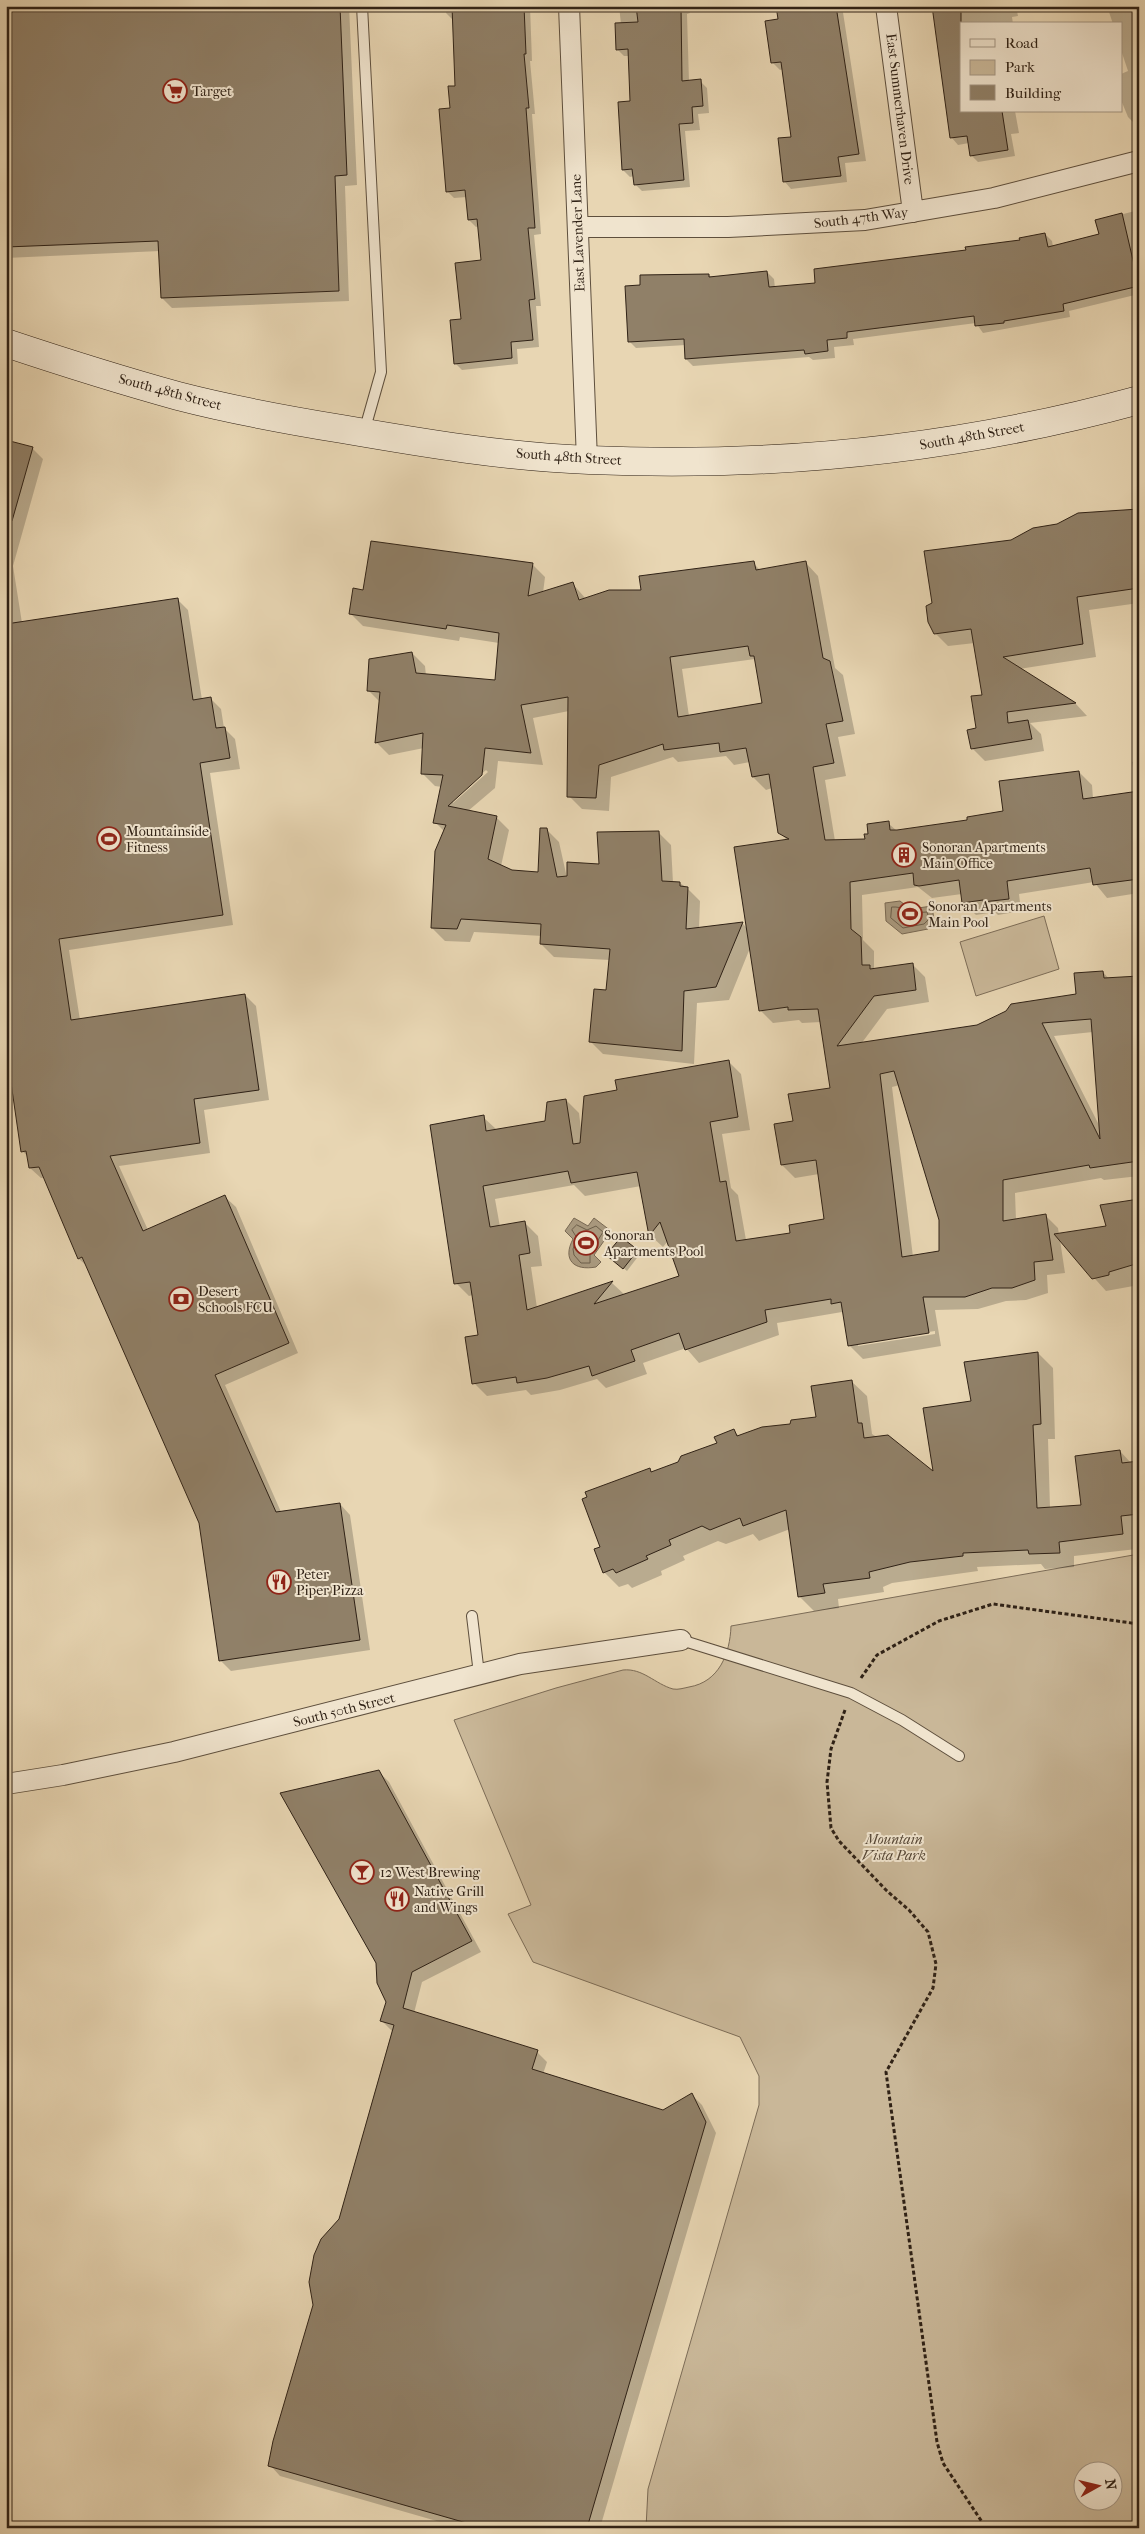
<svg xmlns="http://www.w3.org/2000/svg" width="1145" height="2534" viewBox="0 0 1145 2534" font-family="'IM FELL French Canon',serif">
<rect width="100%" height="100%" fill="#e8d6b3"/>
<filter id="stains"><feTurbulence type="fractalNoise" baseFrequency=".004" numOctaves="4"/><feColorMatrix values="0 0 0 0 .2 0 0 0 0 .09 0 0 0 0 .02 0 0 0 .5 -.17"/></filter>
<radialGradient id="worn" r=".72"><stop offset=".6" stop-color="#630" stop-opacity="0"/><stop offset="1" stop-color="#630" stop-opacity=".3"/></radialGradient>
<!-- green -->
<path fill="#c9b798" stroke="#7c6c57" fill-rule="evenodd" d="M1044,916L1059,969L976,996L960,942Z
M1139,1554V2528H646L648,2489L759,2105V2076L740,2037L533,1962L508,1914L531,1905L454,1720L556,1688L623,1670C643,1668 655,1684 673,1689C678,1690 684,1688 689,1687C719,1682 730,1654 731,1626ZM1082,2472H1112V2502H1082Z"/>
<!-- water -->
<path fill="#a9997e" stroke="#796954" d="M900,901L905,905L913,904L918,908L932,906L934,920L928,929L902,934L886,921L885,903Z
M574,1218L588,1226L594,1218L611,1231L594,1255L601,1262L596,1267C574,1271 562,1260 573,1239L565,1231Z"/>
<!-- shadow -->
<path fill="#0003" fill-rule="evenodd" d="M6,6H349L357,185L345,186L349,301L172,308L162,298L160,251L6,258Z
M446,6H530L532,61H530L535,114H532L541,234L534,235L541,306H536L539,347L517,349L518,364L462,370L455,363L462,320L483,261L479,226L476,227L469,220L467,197L454,198L447,191L451,109L456,87L453,20L446,13Z
M619,6H689L690,13L687,14L689,82L700,81L707,88L709,113L698,114L700,130L685,131L690,187L642,191L635,184L634,176L630,177L623,170L619,103L632,102L630,56H624L617,49L621,24Z
M777,6H842L866,161L845,163L847,182L791,189L785,182L792,138L784,69L780,70L773,63L779,20Z
M933,6H1016L1018,16L1012,17L1013,24H961V111H1015L1019,133L1011,134L1015,156L978,162L971,155L969,143L958,145L952,138Z
M1107,6H1139V123L1135,124L1128,117L1121,100V74L1128,71L1121,50V24H1113Z
M1139,210V294L1069,311L1070,317L983,333L976,323L853,339L854,345L834,347L835,358L813,360L809,357L693,366L686,359V345L636,348L629,341L709,275L712,278L767,272L774,279L775,288L817,284L1021,241L1045,234L1052,241L1053,247L1100,235L1096,221Z
M6,442L33,449L43,459L13,566L22,623L177,599L188,610L202,700L211,699L221,709L224,728L235,739L240,769L210,773L233,925L69,950L80,1020L245,995L256,1006L269,1100L204,1110L210,1153L119,1166L148,1230L225,1197L236,1207L298,1353L225,1385L281,1512L340,1504L350,1515L370,1650L231,1671L220,1660L200,1523L89,1268L79,1259L45,1178H41L30,1168L29,1157L22,1151L6,1047Z
M1139,511V603L1089,610L1096,657L1019,669L1076,704L1087,716L1030,723L1041,734L1044,751L985,761L972,748L984,696L975,643L948,646L935,633L933,603L1012,541Z
M753,563L761,571L806,563L818,576L835,668L843,675L855,734L838,737L846,776L825,780L835,841L866,840L888,823L897,831L968,821L1005,812L1079,772L1092,785L1093,799L1138,793L1132,762L1139,760V893L1107,898L1094,882L1019,894L1021,911L998,915L995,912L976,915L963,902L962,894L932,898L918,887L862,895L863,940L874,951V970L912,964L925,977L929,1002L887,1009L861,1044L977,1026L1077,995L1103,972L1109,979L1139,977V1176L1104,1180L1101,1178L1015,1193L1016,1220L1045,1215L1058,1228L1059,1235L1108,1227L1139,1200V1285L1106,1291L1060,1240L1065,1273L1047,1275L1048,1293L1026,1300L1006,1301L978,1309L935,1310L941,1346L863,1359L850,1346L845,1315L842,1312L777,1323L779,1335L699,1363L686,1348L643,1363L647,1374L606,1388L597,1379L560,1390L531,1395L526,1390L487,1396L474,1383L479,1336L473,1295L469,1296L456,1283L483,1117L496,1129L546,1122L566,1100L579,1113L581,1129L618,1091L728,1061L741,1074L750,1130L722,1134L731,1188L738,1195L746,1240L792,1234L825,1220L819,1174L795,1178L782,1165L794,1122L832,1089L821,1022L802,1023L799,1020L773,1023L760,1010L750,948L729,1000L697,1003L694,1064L603,1054L590,1041L608,991L610,960L554,957L541,944L542,936L474,932L470,942L445,941L432,928L445,832L435,822L442,787L435,786L422,773L424,748L389,755L376,742L380,702L368,690L412,653L425,666L426,676L496,682L499,643L460,637L459,641L363,626L350,613L364,591L532,564L545,577L543,593L572,583L586,599L643,591ZM755,659L764,704L689,716L682,669ZM569,711V796L582,809L609,811L611,777L673,757L678,762L726,756L734,765L750,762L753,777L766,790L772,788L779,832L788,841L747,928L743,924L699,929L700,901L687,888L680,883H673L671,845L658,832L601,865L567,878L559,842L546,829L539,873L512,871L501,866L509,830L496,817L468,811L495,788L498,761L543,765L533,718ZM486,770L488,772L453,803V799ZM1093,1032L1101,1129L1054,1036ZM900,1085L940,1220L941,1252L913,1257L892,1087ZM574,1185L585,1196L641,1186L650,1235L663,1247L668,1241L680,1277L625,1295L612,1283L537,1308L531,1267L542,1266L538,1236L525,1223L500,1227L495,1199ZM935,1331V1334L858,1346V1343Z
M637,1251L640,1254L627,1271L611,1258Z
M1038,1353L1053,1368L1055,1439H1048L1050,1508L1082,1507L1120,1451L1131,1463L1139,1462V1530L1135,1531L1137,1549L1074,1556V1567L1045,1569L1041,1564L977,1567L978,1571L892,1583L883,1587L884,1592L838,1599L839,1608L814,1611L799,1596L790,1529L759,1541L753,1534L726,1544L718,1541L683,1556L685,1560L661,1571L662,1575L632,1588L628,1584L619,1587L604,1572L601,1547L649,1469L653,1473L679,1463L719,1444L734,1431L740,1437L817,1418L851,1381L867,1396L872,1434L934,1474L972,1402Z
M379,1772L389,1782L481,1952L422,1982L414,2013L537,2052L547,2062L543,2074L663,2111L692,2095L702,2105L716,2133L600,2528H461L280,2476L270,2465L392,2031L382,2021L388,2002Z
M214,2522L220,2528H153Z"/>
<g fill="none" stroke-linecap="round" stroke-linejoin="round">
<!-- shore -->
<path stroke="#6c5e4a" stroke-width="1" d="M892,907C903,906 914,914 927,912L929,919L924,924L903,928L891,918Z
M577,1225L587,1230L596,1226L603,1232L590,1253V1263H581L574,1255L573,1249L577,1238L572,1230Z"/>
</g>
<!-- building -->
<path fill="#908068" stroke="#302216" fill-rule="evenodd" d="M6,6H340L347,175L335,176L339,291L161,298L158,241L6,247Z
M452,6H524L526,54H524L529,108H526L535,228H528L535,299L529,300L533,340L511,342L512,358L454,364L450,320L461,319L455,263L481,260L477,219L468,220L465,190L446,192L439,109L450,108L448,86H455Z
M636,6H681L682,81L701,79L703,106L692,107L693,123L679,124L684,180L634,185L632,169L622,170L618,102L630,101L628,49L616,50L615,23L638,22Z
M776,6H836L859,154L838,157L841,176L783,182L778,138L791,137L781,62L771,63L765,21L778,19Z
M932,6H961V111H1002L1008,150L970,156L967,136L950,138Z
M1122,213L1139,286L1063,304L1064,311L1004,321V323L975,326L974,316L847,332V338L827,340L828,351L805,354L804,350L685,359L684,339L628,342L625,286L640,285V275L709,274V277L767,271L769,287L815,283L814,269L966,250L965,247L1020,240L1019,238L1045,233L1048,247L1099,234L1095,220Z
M6,440L33,447L12,521H6Z
M1139,509V588L1077,597L1083,644L1003,657L1076,703L1007,712L1008,723L1028,720L1032,739L971,749L967,730L976,728L971,696L982,695L971,629L934,634L928,622L926,606L932,603L924,551L1011,540L1033,528L1057,524L1078,513Z
M371,541L533,563L528,596L573,582L579,600L609,590H641L639,576L754,561L756,570L806,561L823,658L830,661L843,721L826,724L834,763L813,767L825,840L865,839L864,834H868L867,824L889,821L890,830H897L967,820V817L1003,811L999,781L1079,771L1083,799L1139,791V879L1093,885L1090,868L1007,881L1009,899L983,902V900L962,903L959,880L919,886L914,885L913,873L850,882L851,929L861,937L862,965H870V969L913,963L916,990L874,996L837,1046L977,1025L1006,1011L1011,1004L1076,994L1074,973L1103,971L1104,978L1139,976V1161L1090,1168L1089,1165L1003,1180V1221L1046,1214L1053,1260L1034,1262L1035,1280L1012,1288H992L965,1297H923L929,1333L848,1346L841,1302L831,1304V1299L765,1310L767,1322L685,1350L679,1333L631,1350L635,1361L592,1376L589,1366L547,1378L517,1383L516,1377L472,1384L465,1337L478,1335L470,1282L454,1284L430,1125L484,1115L486,1131L545,1121L547,1102L566,1099L573,1144L580,1143L584,1096L617,1090L615,1080L729,1060L738,1117L710,1122L720,1182L726,1181L736,1241L790,1233L789,1225L824,1219L816,1160L781,1165L774,1124L793,1121L788,1094L830,1088L818,1009L788,1010V1007L759,1011L734,847L789,839L778,833L769,774L752,777L746,748L720,752L719,743L664,750L663,744L599,765L596,798L567,797L568,697L521,705L531,753L485,748L482,775L448,806L497,816L488,859L512,870L538,872L540,828H547L557,877L567,876V862L599,864L597,832L659,831L662,881L680,882V886L688,887L686,929L743,922L716,987L684,991L682,1051L589,1042L594,989L606,990L610,949L540,944L541,924L461,919L457,929L431,928L435,851L446,825L433,823L443,775L421,774L423,733L375,743L380,692L367,691L369,659L412,652L416,673L495,680L499,633L447,625L446,629L349,614L353,588L363,590ZM748,646L750,656H754L762,703L678,717L670,657ZM1091,1019L1100,1139L1042,1023ZM894,1071L939,1220V1251L902,1257L880,1074ZM568,1171L571,1183L637,1172L649,1236L660,1222L679,1276L594,1304L613,1281L527,1310L519,1255L530,1253L525,1221L490,1227L483,1186Z
M178,598L193,700L211,697L216,728L225,727L230,758L200,763L223,915L59,939L71,1020L245,994L259,1090L194,1099L200,1143L110,1156L143,1231L225,1195L289,1343L215,1375L276,1512L340,1503L360,1640L219,1661L199,1523L82,1257L78,1259L39,1167L29,1168L26,1151L21,1152L6,1048V624Z
M1139,1199V1263L1109,1272V1275L1092,1279L1054,1234L1106,1226L1100,1205Z
M621,1237L638,1250L623,1269L606,1255Z
M1038,1352L1041,1424L1033,1425L1037,1508L1081,1505L1075,1456L1120,1450L1122,1463L1139,1461V1514L1121,1516L1123,1534L1059,1542L1060,1553L1029,1554L1028,1550L963,1553V1556L910,1562L869,1572L870,1578L823,1584L825,1593L798,1597L786,1510L743,1526L740,1518L710,1530L702,1526L669,1540L671,1545L646,1556L648,1559L616,1573L613,1569L603,1573L594,1549L600,1547L582,1499L587,1497L585,1492L650,1468L651,1472L678,1462L681,1456L717,1443L714,1437L734,1429L737,1436L762,1427L790,1424L791,1420L816,1417L811,1386L852,1380L858,1423H862L864,1438L888,1435L933,1471L923,1408L971,1401L964,1362Z
M379,1770L472,1941L412,1972L403,2008L538,2050L532,2069L663,2110L692,2093L706,2122L587,2528H484L268,2466L273,2441L313,2305L309,2282L314,2255L321,2239L339,2219L394,2025L380,2021L386,2002L377,1983L376,1963L280,1793Z"/>
<g fill="none" stroke-linecap="round" stroke-linejoin="round">
<!-- lane casing -->
<g stroke="#5e4f3d" stroke-width="12">
<path id="lane" d="M362,6L381,372L364,432
M472,1616L479,1674
M681,1640L851,1693L902,1720L959,1756"/>
</g>
<!-- street casing -->
<g stroke="#5e4f3d" stroke-width="22">
<path id="street" d="M569,6L587,460
M886,6L913,212
M578,227H728L865,220L994,198L1139,161
M6,1784L63,1775L174,1752L520,1664L681,1640"/>
</g>
<!-- secondary casing -->
<g stroke="#302216" stroke-width="29">
<path id="secondary" d="M6,343C63,362 120,380 178,396C232,410 287,420 342,429C423,443 506,457 589,460C774,468 960,449 1139,400"/>
</g>
<!-- path -->
<path stroke="#302216" stroke-width="3" stroke-dasharray="4 2.5" stroke-linecap="butt" d="M861,1678L877,1655L939,1621L993,1604L1139,1624
M845,1710L831,1749L827,1782L831,1828L839,1841L887,1891L909,1910L928,1932L936,1964L933,1988L886,2072L937,2442L943,2463L986,2528"/>
<!-- lane -->
<use href="#lane" stroke="#f0e4ce" stroke-width="10"/>
<!-- street -->
<use href="#street" stroke="#f0e4ce" stroke-width="20"/>
<!-- secondary -->
<use href="#secondary" stroke="#f0e4ce" stroke-width="28"/>
</g>
<!-- icons -->
<defs>
<g id="supermarket-ring" transform="scale(1.25)"><circle r="9.5" fill="#f0e4ce" stroke="#8f2418" stroke-width="1.5"/><path d="M-6-5.5h2.5l.6 2H6L4.5 2H-2.5L-4.4-4H-6ZM-1.5 3.2a1.3 1.3 0 1 0 .1 0ZM3 3.2a1.3 1.3 0 1 0 .1 0Z" fill="#8f2418"/></g>
<g id="stadium-ring" transform="scale(1.25)"><circle r="9.5" fill="#f0e4ce" stroke="#8f2418" stroke-width="1.5"/><path d="M0-5a6.5 5 0 1 0 0 10a6.5 5 0 1 0 0-10ZM-3.5-1.8h7v3.6h-7Z" fill="#8f2418"/></g>
<g id="building-ring" transform="scale(1.25)"><circle r="9.5" fill="#f0e4ce" stroke="#8f2418" stroke-width="1.5"/><path d="M-4-6H4V6H1V3H-1V6H-4ZM-2.5-4.3h1.7v1.8h-1.7ZM.8-4.3h1.7v1.8H.8ZM-2.5-1h1.7V.8h-1.7ZM.8-1h1.7V.8H.8Z" fill="#8f2418"/></g>
<g id="bank-ring" transform="scale(1.25)"><circle r="9.5" fill="#f0e4ce" stroke="#8f2418" stroke-width="1.5"/><path d="M-6-4H6V4H-6ZM0-2.3a2.3 2.3 0 1 0 0 4.6a2.3 2.3 0 1 0 0-4.6Z" fill="#8f2418"/></g>
<g id="restaurant-ring" transform="scale(1.25)"><circle r="9.5" fill="#f0e4ce" stroke="#8f2418" stroke-width="1.5"/><path d="M-5-6h1v4h1v-4h1v4h1v-4h1v5L-1.5 .5V6h-2V.5L-5-1ZM5-6V6H3V1.5H1.5Q1.5-4 5-6Z" fill="#8f2418"/></g>
<g id="bar-ring" transform="scale(1.25)"><circle r="9.5" fill="#f0e4ce" stroke="#8f2418" stroke-width="1.5"/><path d="M-6-5H6L.8 .8V4.5H3.5V6h-7V4.5H-.8V.8Z" fill="#8f2418"/></g>
</defs>
<g fill-rule="evenodd">
<use href="#supermarket-ring" x="175" y="91"/>
<use href="#stadium-ring" x="109" y="839"/>
<use href="#building-ring" x="904" y="855"/>
<use href="#stadium-ring" x="910" y="914"/>
<use href="#stadium-ring" x="586" y="1243"/>
<use href="#bank-ring" x="181" y="1299"/>
<use href="#restaurant-ring" x="279" y="1582"/>
<use href="#bar-ring" x="362" y="1872"/>
<use href="#restaurant-ring" x="397" y="1899"/>
</g>
<g text-anchor="middle" dominant-baseline="central" stroke-width="4" stroke-linejoin="round" paint-order="stroke">
<!-- poi labels -->
<g font-size="14" fill="#302216" stroke="#f0e4ce" text-anchor="start">
<text x="192" y="91">Target</text>
<text x="126" y="831">Mountainside<tspan x="126" dy="16">Fitness</tspan></text>
<text x="922" y="847">Sonoran Apartments<tspan x="922" dy="16">Main Office</tspan></text>
<text x="928" y="906">Sonoran Apartments<tspan x="928" dy="16">Main Pool</tspan></text>
<text x="604" y="1235">Sonoran<tspan x="604" dy="16">Apartments Pool</tspan></text>
<text x="198" y="1291">Desert<tspan x="198" dy="16">Schools FCU</tspan></text>
<text x="296" y="1574">Peter<tspan x="296" dy="16">Piper Pizza</tspan></text>
<text x="380" y="1872">12 West Brewing</text>
<text x="414" y="1891">Native Grill<tspan x="414" dy="16">and Wings</tspan></text>
</g>
<!-- street labels -->
<g font-size="14" fill="#302216" stroke="#f0e4ce">
<text transform="translate(900 109) rotate(83)">East Summerhaven Drive</text>
<text transform="translate(861 218) rotate(-7)">South 47th Way</text>
<text transform="translate(578 233) rotate(-92)">East Lavender Lane</text>
<text transform="translate(170 392) rotate(15)">South 48th Street</text>
<text transform="translate(972 436) rotate(-10)">South 48th Street</text>
<text transform="translate(569 457) rotate(4)">South 48th Street</text>
<text transform="translate(344 1710) rotate(-14)">South 50th Street</text>
</g>
<!-- park labels -->
<g font-size="14" font-style="italic" fill="#564736" stroke="#f0e4ce">
<text x="894" y="1839">Mountain<tspan x="894" dy="16">Vista Park</tspan></text>
</g>
</g>
<!-- margin -->
<rect width="1145" height="2534" fill="none" stroke="#e8d6b3" stroke-width="25"/>
<rect x="8" y="8" width="1130" height="2519" fill="none" stroke="#302216" stroke-width="2.5"/>
<rect x="12" y="12" width="1120" height="2509" fill="none" stroke="#302216"/>
<!-- legend -->
<rect x="960" y="22" width="162" height="90" fill="#f0e4ce" stroke="#a39684"/>
<rect x="970" y="39" width="25" height="8" fill="#f0e4ce" stroke="#a39684"/>
<text x="1005" y="48" font-size="15" fill="#302216">Road</text>
<rect x="970" y="60" width="25" height="15" fill="#c9b798" stroke="#a39684"/>
<text x="1005" y="72" font-size="15" fill="#302216">Park</text>
<rect x="970" y="85" width="25" height="15" fill="#908068" stroke="#a39684"/>
<text x="1005" y="98" font-size="15" fill="#302216">Building</text>
<!-- north arrow -->
<g transform="translate(1098 2486) rotate(82)"><circle r="24" fill="#f0e4ce" stroke="#a39684"/>
<path d="M0-4L9 19L0 12L-9 19Z" fill="#8f2418"/>
<text y="-8" font-size="14" font-weight="bold" text-anchor="middle" fill="#302216">N</text>
</g>
<rect width="100%" height="100%" filter="url(#stains)"/>
<rect width="100%" height="100%" fill="url(#worn)"/>
</svg>
